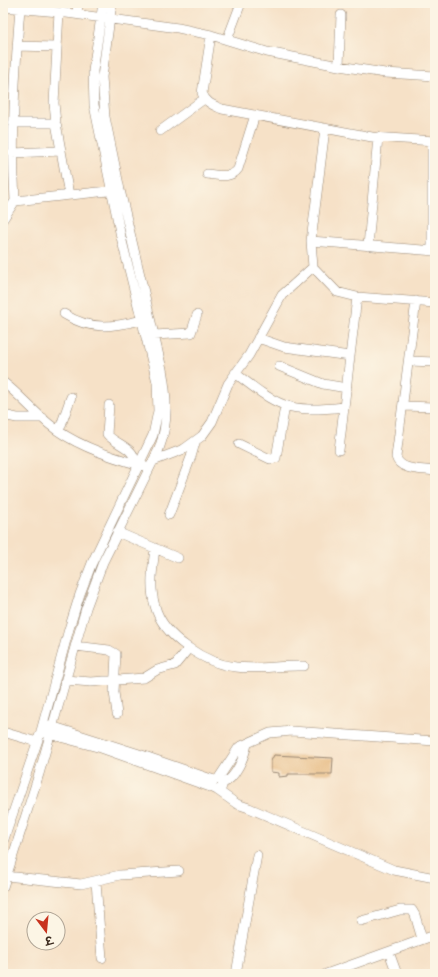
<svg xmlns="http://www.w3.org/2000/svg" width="438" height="977" viewBox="0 0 438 977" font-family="Mali,'Playpen Sans Deva',sans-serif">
<rect width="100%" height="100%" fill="#fcf5e5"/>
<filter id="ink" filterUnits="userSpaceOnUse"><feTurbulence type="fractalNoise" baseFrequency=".025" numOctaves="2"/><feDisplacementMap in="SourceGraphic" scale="8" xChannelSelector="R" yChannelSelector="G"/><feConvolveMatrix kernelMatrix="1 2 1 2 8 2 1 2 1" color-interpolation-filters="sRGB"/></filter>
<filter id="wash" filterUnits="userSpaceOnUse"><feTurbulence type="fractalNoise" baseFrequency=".012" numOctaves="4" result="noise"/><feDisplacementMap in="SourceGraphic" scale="16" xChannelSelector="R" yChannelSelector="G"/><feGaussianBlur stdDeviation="0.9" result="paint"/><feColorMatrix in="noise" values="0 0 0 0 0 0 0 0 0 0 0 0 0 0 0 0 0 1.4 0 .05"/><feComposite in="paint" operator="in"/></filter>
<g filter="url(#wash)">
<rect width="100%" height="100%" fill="#f6e1c7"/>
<g id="blocks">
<!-- building -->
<path fill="#e5b67c" d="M274,755L333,758L332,774H288V776L279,777V773L271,772V761Z"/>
</g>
</g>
<g filter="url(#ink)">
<use href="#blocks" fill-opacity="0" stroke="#988672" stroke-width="1"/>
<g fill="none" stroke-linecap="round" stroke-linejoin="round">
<!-- minor casing -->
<g stroke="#988672" stroke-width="10">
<path id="minor" d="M4,3L3,7L59,12L178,28L211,35L267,52L339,66L385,73L435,76
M59,12L54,103L56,123L69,195
M77,14L78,3
M211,35L202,93C206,103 213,105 222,109L372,137L435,141
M227,40L241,3
M17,46L56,47
M339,66L341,15
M13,123H56
M325,129L311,241L313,267L337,292L357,297L435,303
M160,131L204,99
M12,153L61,151
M207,174C218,175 231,179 238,169L255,115
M15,201C11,136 15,73 20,8
M3,219L15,201L117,190
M311,241L435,251
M368,246L378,137
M432,251V141
M416,301L396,457C400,471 422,469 435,471
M64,314C91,331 113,327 142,320
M154,335L191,333L197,315
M258,338L284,347L350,356
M409,361L435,362
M279,366L323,384L347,388
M235,373C279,407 287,413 344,407
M3,382C20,395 33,411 49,424C74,445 113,458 144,466
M109,405L107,434C114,444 139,449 133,463
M403,406L435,407
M3,415L17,418H43
M59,431L71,397
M239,444L270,459L276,458L285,406
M339,450L357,297
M153,461L184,449L202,436L212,422L228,384L249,355L282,295L313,267
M169,515L191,457L195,443
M117,532L178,558
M155,548C153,567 149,586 155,606C163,637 206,664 236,667C258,670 281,665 304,666
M75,646L109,650L116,654L114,692L117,714
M66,680L91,682L144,678L157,670L175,665L189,648
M48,725L136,753L214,780L219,779L223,783L221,789L217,790L213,788L212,784L214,780
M3,732L37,742
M45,733L101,748L213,788
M218,779L239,747L270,733L292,731L435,741
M223,783C235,780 245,755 247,744
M217,790L237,804L249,808L394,870L435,878
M3,842L41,731L69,629L80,594L92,563L153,435L158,411L157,382L121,237L94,105L93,71L103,3
M6,876L81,884L120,875L179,871
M96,882L102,958
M3,887L39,774L86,608L103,562L159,449C169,422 167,397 162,369L120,190L105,117L102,77L112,3
M361,921L400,910H412L415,915L422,939
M389,952L397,974
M236,974L257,855
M326,974L435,935"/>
</g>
<!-- minor -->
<use href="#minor" stroke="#fff" stroke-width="9"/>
</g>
</g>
<!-- margin -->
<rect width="438" height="977" fill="none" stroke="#fcf5e5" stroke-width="16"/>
<!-- north arrow -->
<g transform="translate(46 931) rotate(164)"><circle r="19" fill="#fcf5e5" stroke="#afa495"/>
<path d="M0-3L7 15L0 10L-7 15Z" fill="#c8321e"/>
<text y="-6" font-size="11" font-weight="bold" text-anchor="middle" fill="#3b2a1e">उ</text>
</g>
</svg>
